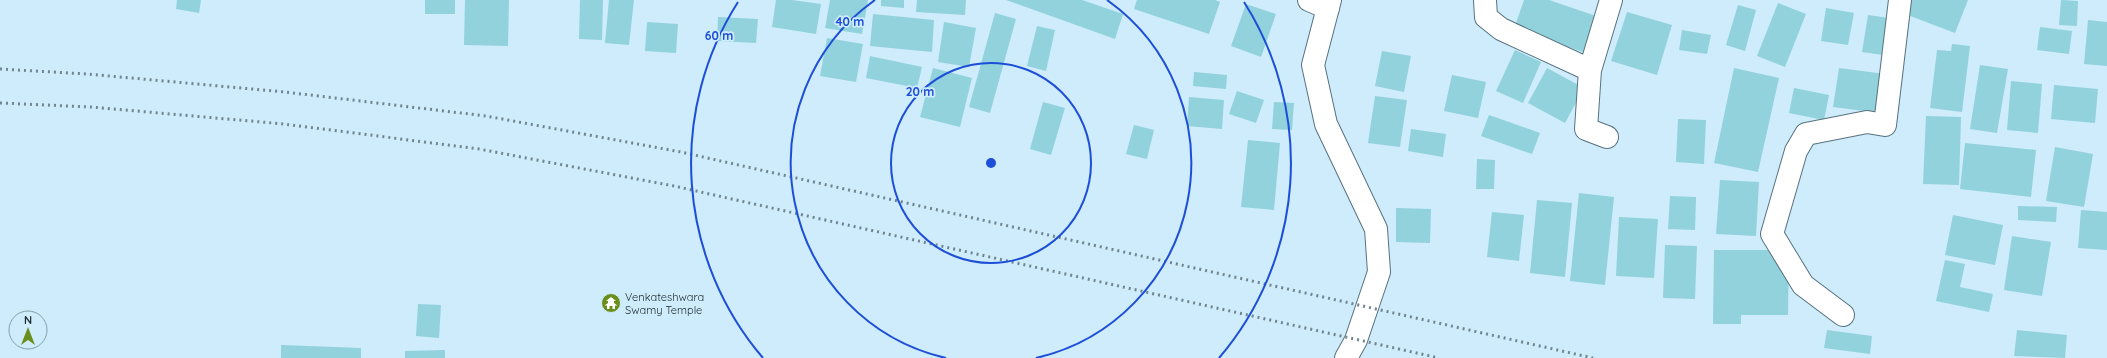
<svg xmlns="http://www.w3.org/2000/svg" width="2107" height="358" viewBox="0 0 2107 358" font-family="Quicksand,sans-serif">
<rect width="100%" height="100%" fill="#ceecfb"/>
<!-- building -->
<path fill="#92d2dc" d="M177,0H201L199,13L176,9Z
M425,0H455V14H425Z
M465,0H509L508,46L464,45Z
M580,0H603L602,40L579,39Z
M609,0H634L629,45L605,43Z
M776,0H792L821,4L816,34L772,27Z
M830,0H868L862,34L825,28Z
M881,0H904V8L881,6Z
M917,0H966L965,15L916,12Z
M1006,0H1082L1123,14L1115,39Z
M1137,0H1215L1220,2L1209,34L1134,9Z
M1524,0H1549L1596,16L1583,52L1514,29Z
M1911,0H1968L1955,33L1905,14Z
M2061,0L2078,1L2077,26L2059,25Z
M1778,3L1806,14L1785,67L1757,56Z
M1246,4L1276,14L1261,57L1231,46Z
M1738,5L1756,10L1745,51L1726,45Z
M1826,8L1854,13L1848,45L1821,41Z
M1627,12L1672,25L1657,75L1611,61Z
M995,13L1016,19L990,113L969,107Z
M873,14L934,20L932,52L870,46Z
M1868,15L1903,20L1897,57L1862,52Z
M718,17L758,19L756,43L717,41Z
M2088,20L2107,22V66L2084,64Z
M647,22L678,24L676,53L645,51Z
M944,22L976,28L969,67L938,62Z
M1037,26L1055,30L1046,71L1027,66Z
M2040,27L2072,31L2069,54L2037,50Z
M1682,30L1711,35L1707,54L1679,50Z
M827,38L863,44L856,82L820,76Z
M1952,44L1970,46L1962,112L1930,108L1937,50L1951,51Z
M1515,50L1541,62L1523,103L1496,91Z
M1382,51L1411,56L1404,92L1375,86Z
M870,56L922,67L917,88L866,78Z
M1980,65L2008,69L1997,133L1970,129Z
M933,68L972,78L960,127L920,117Z
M1547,68L1584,88L1565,123L1528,103Z
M1734,68L1779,78L1758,172L1714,163Z
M1839,68L1893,75L1888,114L1833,107Z
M1194,72L1227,75L1226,89L1193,86Z
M1452,75L1486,82L1478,118L1444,111Z
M2011,81L2042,84L2038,133L2007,130Z
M2054,85L2098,89L2095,123L2051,119Z
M1794,88L1829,95L1824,120L1789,113Z
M1237,91L1264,100L1256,123L1229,114Z
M1375,96L1407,100L1400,147L1368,143Z
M1189,97L1224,100L1222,129L1187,126Z
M1043,102L1065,108L1051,155L1030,149Z
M1274,102L1294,103L1292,130L1272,129Z
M1489,115L1540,133L1532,154L1481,136Z
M1926,116L1961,117L1959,185L1923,184Z
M1678,119L1706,120L1704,164L1676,162Z
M1134,125L1154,130L1147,159L1126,154Z
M1411,129L1446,134L1443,157L1408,151Z
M1248,140L1280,143L1274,210L1241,207Z
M1965,143L2036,150L2031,197L1960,189Z
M2055,147L2093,154L2084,207L2046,201Z
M1477,159L1495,160L1494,189H1476Z
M1720,180L1759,182L1756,236L1716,234Z
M1579,193L1614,197L1605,285L1570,281Z
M1670,196L1696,197L1695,230L1668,229Z
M1537,200L1572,203L1565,277L1530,273Z
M2018,206L2057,207L2056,222L2018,220Z
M1396,208L1431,209L1430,243L1396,242Z
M2081,210L2107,212V250L2078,248Z
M1492,212L1524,215L1519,261L1487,257Z
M1953,215L2003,225L1995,265L1945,255Z
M1619,217L1658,219L1654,278L1616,276Z
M2012,236L2051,242L2042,296L2004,290Z
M1665,245L1697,246L1695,299L1663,298Z
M1714,250H1789L1788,315H1741V324H1713Z
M1945,260L1965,264L1960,287L1993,294L1989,312L1936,301Z
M418,304L441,305L439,338L416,336Z
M1827,330L1872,336L1870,354L1824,348Z
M2017,330L2067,335L2065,358L2014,356Z
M281,345L361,348V358H281Z
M445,350V358H405V351Z"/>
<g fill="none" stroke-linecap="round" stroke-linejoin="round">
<!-- street casing -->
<g stroke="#57727f" stroke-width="24">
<path id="street" d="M1309,0L1328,8
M1485,0L1486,17L1501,29L1590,70L1586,129L1607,137
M1590,70L1611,0
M1843,315L1803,285L1772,234L1796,151L1806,134L1867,122L1885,125L1900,0"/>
</g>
<!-- secondary casing -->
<g stroke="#57727f" stroke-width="24">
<path id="secondary" d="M1330,0L1313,65L1326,124L1376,229L1379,272L1356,340L1346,358"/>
</g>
<!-- street -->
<use href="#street" stroke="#fff" stroke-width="22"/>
<!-- secondary -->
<use href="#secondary" stroke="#fff" stroke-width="22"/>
<!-- rail -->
<path stroke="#70858f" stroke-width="3" stroke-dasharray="2 4" stroke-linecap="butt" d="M0,69L87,74L285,92L486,116L681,152L1593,358
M0,103L91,107L284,124L479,149L674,186L1439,358"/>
</g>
<!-- distance rings -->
<g fill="none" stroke="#1d4ed8" stroke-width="2">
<circle cx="991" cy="163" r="100"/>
<path d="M946 358A200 200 0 0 1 875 0M1107 0A200 200 0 0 1 1036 358"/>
<path d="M763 358A300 300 0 0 1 738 2M1244 2A300 300 0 0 1 1219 358"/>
</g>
<!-- icons -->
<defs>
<g id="temple-disc" transform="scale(1)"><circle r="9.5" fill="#698e1a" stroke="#ceecfb"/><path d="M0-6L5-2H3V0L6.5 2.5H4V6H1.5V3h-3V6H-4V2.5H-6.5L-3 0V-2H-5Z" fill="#fff"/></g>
</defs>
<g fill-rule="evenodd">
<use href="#temple-disc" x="611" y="303"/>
</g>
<g text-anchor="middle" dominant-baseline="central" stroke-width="3.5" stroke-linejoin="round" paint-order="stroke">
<!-- poi labels -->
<g font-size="11" fill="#1a262b" stroke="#ceecfb" text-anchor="start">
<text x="625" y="297">Venkateshwara<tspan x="625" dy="13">Swamy Temple</tspan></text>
</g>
</g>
<circle cx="991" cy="163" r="6" fill="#1d4ed8" stroke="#ceecfb" stroke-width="2"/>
<g font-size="12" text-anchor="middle" font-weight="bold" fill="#1d4ed8" stroke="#ceecfb" stroke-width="3.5" stroke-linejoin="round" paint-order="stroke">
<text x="850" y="26">40 m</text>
<text x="719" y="40">60 m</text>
<text x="920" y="96">20 m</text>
</g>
<!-- north arrow -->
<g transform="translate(28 330)"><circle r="19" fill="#ceecfb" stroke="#869da8"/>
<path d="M0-3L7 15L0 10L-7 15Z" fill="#698e1a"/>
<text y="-6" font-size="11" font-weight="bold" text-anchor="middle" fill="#1a262b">N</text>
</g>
</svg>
